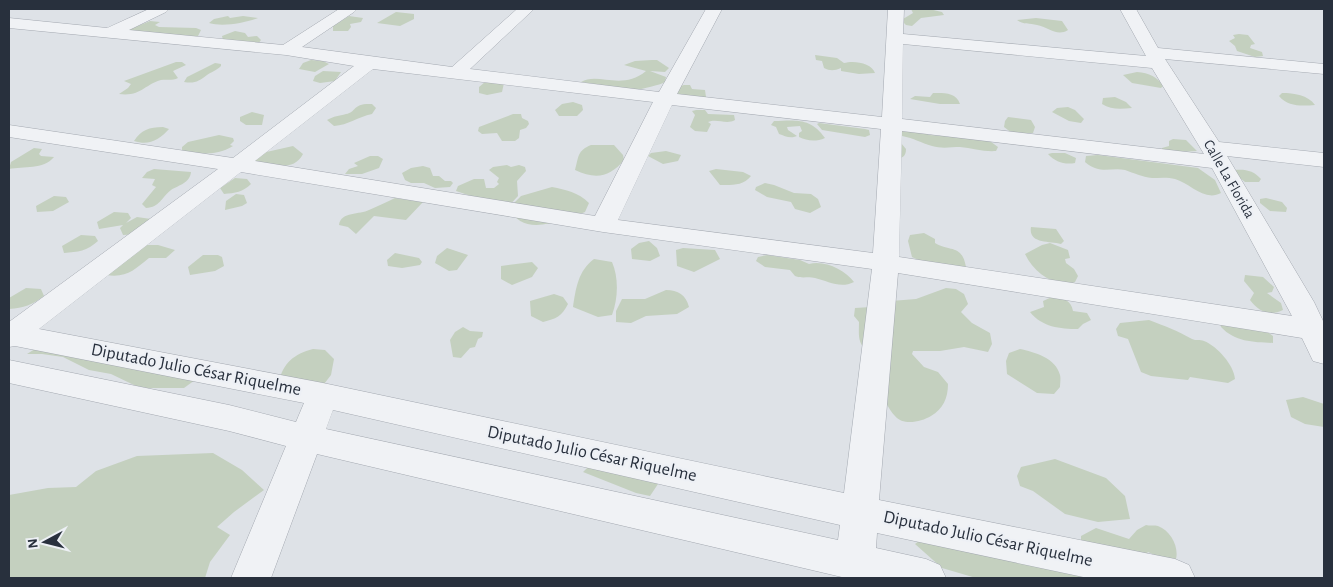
<svg xmlns="http://www.w3.org/2000/svg" width="1333" height="587" viewBox="0 0 1333 587" font-family="'Alegreya Sans',sans-serif">
<rect width="100%" height="100%" fill="#dee2e7"/>
<!-- green -->
<path fill="#c4d0bf" d="M911,9H929L942,12L944,15L921,18L912,26L906,25L903,22V19L913,13Z
M396,12L414,14V19L400,26L377,23Z
M228,16L230,18L243,16L258,18C244,23 223,27 209,23L214,19Z
M349,16L363,18L361,22L350,24L351,27L348,31H333V26Z
M1036,18L1062,21L1068,30C1057,37 1048,27 1037,25C1030,23 1023,25 1017,20Z
M150,21L160,22L155,25L159,27L196,28L201,30L198,36L192,39L128,30Z
M235,31L245,33L248,37L257,36L261,40L258,44H224L222,36Z
M1239,34L1248,35L1255,44L1251,45L1250,48L1262,52L1263,56L1255,57L1237,51L1235,46L1229,41L1235,38L1233,35Z
M815,55L837,58L844,63C854,60 872,63 875,73L859,74L841,71V68C834,71 830,71 824,68L822,61L816,60Z
M311,60L323,61L329,64L315,72L299,69L303,63Z
M652,60H657L669,68L665,72L650,71L666,77L665,82C660,85 642,89 636,90L581,82C598,72 622,91 646,71L624,65L635,61Z
M176,62H182L186,65L173,71L178,78C172,81 167,79 161,80C145,84 141,97 119,94L128,88L131,84L124,81Z
M215,63L221,64V66C216,71 211,72 207,75C199,81 195,84 184,82L187,77Z
M323,71L341,72L335,81L320,83L313,81L315,76Z
M1137,72C1149,73 1158,77 1163,86L1161,88L1132,83L1123,75Z
M485,82L504,83L502,92L487,95L479,93V87Z
M684,85H690L692,89L705,90L706,97L701,99L675,93L680,86Z
M933,93C944,93 956,92 960,104H940L910,99L915,96L930,97Z
M1282,93C1294,93 1308,95 1315,105C1302,106 1288,107 1279,96Z
M1115,97L1126,102L1132,108C1121,109 1111,110 1102,104L1103,98Z
M573,102L582,105L583,110L577,116H559L555,110L562,104Z
M372,104L376,108L372,114C358,117 348,125 334,126L327,120C334,116 339,116 346,114C357,112 352,103 372,104Z
M1068,107L1075,110L1084,119L1081,123L1069,121L1052,112L1057,108Z
M696,110H705L708,114L734,115L735,120C726,125 717,118 708,122L711,124L707,132L695,131L690,127L695,115L692,111Z
M252,112L264,115L262,125H246L240,121V117Z
M513,114H521L522,118L528,121L529,124L526,128L520,130L519,138L515,141H502L497,133L482,134L478,131L479,127Z
M1008,117L1031,120L1035,127L1033,133H1012L1004,127L1005,121Z
M774,121C797,120 811,118 825,138C816,142 807,141 799,137V133L802,131L800,126L787,127L788,130L797,136C790,139 785,136 779,134L776,127L771,125Z
M819,123L865,129L869,130L870,135L865,137L822,130L817,124Z
M163,127L169,129C159,140 149,146 134,141C141,130 149,127 163,127Z
M898,128L923,131L929,135L987,139L998,147L996,151C984,152 972,148 960,147C951,147 942,149 932,146C921,143 914,138 902,136L901,143L906,149C906,157 902,158 894,160Z
M219,135L233,138L234,141L230,145L233,146C217,156 200,154 182,152V147L188,142Z
M1173,139L1186,140L1197,151L1163,153L1162,148L1169,146V141Z
M591,145H614L623,155L624,160C610,177 596,180 575,170C579,156 577,151 591,145Z
M293,146L303,154C293,173 272,164 254,162V158L262,153Z
M34,148L42,149L39,154L41,156L54,157C43,170 24,166 9,169L11,162Z
M666,151L681,155L678,161L663,164L648,156L651,153Z
M1052,153H1065L1076,158L1075,163C1065,165 1055,162 1048,154Z
M1098,155L1198,168L1215,180L1221,193C1204,202 1190,183 1175,179C1168,177 1159,178 1152,178C1142,177 1134,173 1125,170C1111,167 1100,175 1085,162L1086,156Z
M370,156H378L383,159L379,168L362,174H345L349,169L358,166L354,163Z
M507,165L511,167L519,165L525,167L526,171L517,181L518,196L504,211L470,200L468,195L456,191L458,186L474,179H484L486,188H494L499,184L497,182L499,178L489,170L493,167Z
M423,166L430,168L433,176H439L445,181H451L453,183L450,187L435,188L424,183H411L405,180L402,173L411,168Z
M154,169L191,172C190,183 179,185 171,190C161,198 160,207 146,208L142,204L156,187L152,185L155,179L142,178L147,172Z
M716,169L743,172L751,176C743,186 732,185 720,185L709,171Z
M1235,170C1246,169 1254,171 1261,179L1259,182H1245L1235,174Z
M235,178L247,179L251,184C243,192 235,193 224,194L220,188Z
M765,183L774,185L794,193L811,194L818,199L821,207L810,213L795,209L791,202L767,197L755,190L756,187Z
M552,187C566,190 578,192 589,203L585,212C563,220 520,239 510,207L521,196Z
M236,194L244,195L247,203L242,206L225,210L226,201Z
M54,196L66,197L69,202L53,211L37,212L36,206Z
M395,198L423,202L406,220L374,216L356,234L348,227L339,225C341,211 360,215 369,210C378,206 387,202 395,198Z
M1266,198L1282,202L1287,208L1286,212L1270,211L1260,203V199Z
M114,212L128,213L131,218L126,223L137,217L151,219L138,234L123,235L120,228L123,225L99,229L97,222Z
M1031,227L1056,229L1064,241L1061,244C1049,241 1028,244 1031,227Z
M924,233L935,239V243C950,252 962,244 966,267C947,272 930,266 912,257L908,241L910,235Z
M81,235L95,236L98,241C87,251 78,252 64,253L62,246Z
M649,241L657,248L660,256L650,261L632,259L631,249L639,243Z
M1050,243L1068,250L1070,258L1065,259L1066,263L1074,269L1078,276L1075,282L1065,286C1047,280 1033,271 1025,254L1042,245Z
M147,245H158L175,250L166,258H149C134,270 127,278 106,275Z
M447,248L468,255L457,270L449,271L435,263L437,256Z
M683,248L715,250L720,259L694,272L677,266L676,250Z
M395,253L419,258L422,262L420,265L402,268L388,266L387,260Z
M203,255H218L222,257L224,266L215,271L190,275L188,267Z
M767,255L800,260L809,264C825,260 845,270 854,282C840,289 828,281 815,278C808,276 803,279 795,276L790,270L765,267L756,261L758,257Z
M594,259L612,262C619,278 618,299 612,315L598,317L573,307C576,288 578,271 594,259Z
M532,262L538,268L532,277L512,285L501,279V266Z
M1245,275L1263,277L1274,287L1272,292L1267,293L1281,303L1283,310C1270,317 1258,311 1250,300L1254,293L1244,281Z
M26,288L41,289L44,296C32,305 24,308 9,309V298Z
M946,288L956,289L964,294L968,304L961,312L972,323L990,333L992,344L988,352L964,347L940,351H913L912,354L924,367L938,372L948,384C948,398 943,409 931,416C921,422 903,426 895,416C882,402 874,370 867,352C857,342 859,334 859,322L854,316L855,308L871,307L891,301L916,299Z
M666,290C678,290 686,295 689,307L677,314L646,316L631,323L616,322V311L622,299H645Z
M554,294L563,297L568,304C562,316 556,319 543,322L531,316L530,301Z
M1054,296C1064,299 1071,300 1073,311L1087,313L1091,320L1083,324L1078,329C1060,329 1042,327 1030,312L1044,307L1043,301Z
M1149,320C1165,326 1178,331 1192,339C1196,341 1200,339 1204,341C1217,346 1234,365 1235,379L1228,383L1190,377L1188,380L1151,376L1141,372L1128,339L1118,336L1116,329L1120,323Z
M1220,322L1263,329L1273,336V343C1253,342 1235,342 1221,327Z
M463,327L470,331L483,332L482,337L478,339L475,347L470,348L461,358L453,357L450,340L455,332Z
M38,347L195,380L184,388H147L136,386L111,374L89,370L63,357L42,354H27Z
M313,349L325,350L334,359L331,375L321,388L279,382C283,363 294,354 313,349Z
M1020,349C1034,352 1056,358 1060,375C1061,378 1060,384 1060,387L1054,394L1037,393L1007,374L1006,361L1009,353Z
M1303,397L1324,404V427L1305,424L1291,417L1286,400Z
M213,453L242,470L264,490L234,512L217,527L230,535L210,562L205,578H9V495L48,488L76,487L96,471L137,456Z
M1055,459L1106,478L1125,496L1130,519L1098,522L1065,514L1033,491L1020,486L1017,476L1021,467Z
M590,465L658,472V484L650,496L636,493L583,472Z
M1146,525C1149,526 1155,525 1158,526C1171,531 1179,547 1176,559L1159,557L1148,552L1140,562L1081,543V536L1096,528L1129,539L1137,530Z
M935,528L1120,578H1126H976L942,568L915,544Z"/>
<g fill="none" stroke-linecap="round" stroke-linejoin="round">
<!-- minor casing -->
<g stroke="#a4a9b1" stroke-width="1">
<path id="minor" d="M149,9H169L166,12L129,30L283,45L339,9H357L354,12L302,47L452,67L517,9H534L470,69L659,92L706,9H722L677,94L882,117L888,9H904L903,34L1146,56L1120,9H1136L1158,48L1324,64V74L1165,59L1219,142L1324,153V167L1227,156L1314,302L1324,323V364L1313,361L1302,338L898,273L879,500L1175,559L1189,565L1195,578H1088L877,533L876,548L926,559L940,565L946,578H846L317,454L271,578H231L286,446L229,431L9,383V360L229,405L296,422L304,403L15,346L9,347V322L218,169L9,137V125L233,158L354,66L286,55L9,28V18L107,28ZM903,44L1152,68L1204,154L902,119ZM373,69L653,102L595,216L255,161ZM672,105L881,129L873,253L618,220ZM902,131L1212,168L1292,316L899,257ZM241,172L603,232L872,269L844,493L323,383L39,329ZM333,410L840,525L838,540L326,429Z"/>
</g>
<!-- minor -->
<use href="#minor" fill="#f0f2f5" fill-rule="evenodd"/>
</g>
<g text-anchor="middle" dominant-baseline="central" stroke-width="4.5" stroke-linejoin="round" paint-order="stroke">
<!-- street labels -->
<g font-size="15" fill="#28303d" stroke="#edf0f5">
<text transform="translate(1229 179) rotate(60)">Calle La Florida</text>
</g>
<!-- near-street labels -->
<g font-size="18" fill="#28303d" stroke="#edf0f5">
<text transform="translate(196 370) rotate(11)">Diputado Julio César Riquelme</text>
<text transform="translate(592 454) rotate(12)">Diputado Julio César Riquelme</text>
<text transform="translate(988 539) rotate(12)">Diputado Julio César Riquelme</text>
</g>
</g>
<!-- border -->
<rect width="1333" height="587" fill="none" stroke="#28303d" stroke-width="20"/>
<!-- north arrow -->
<g transform="translate(45 542) rotate(263)" stroke="#edf0f5" stroke-width="4" paint-order="stroke">
<path d="M0-4L9 19L0 12L-9 19Z" fill="#28303d"/>
<text y="-8" font-size="14" font-weight="bold" text-anchor="middle" fill="#28303d">N</text>
</g>
</svg>
